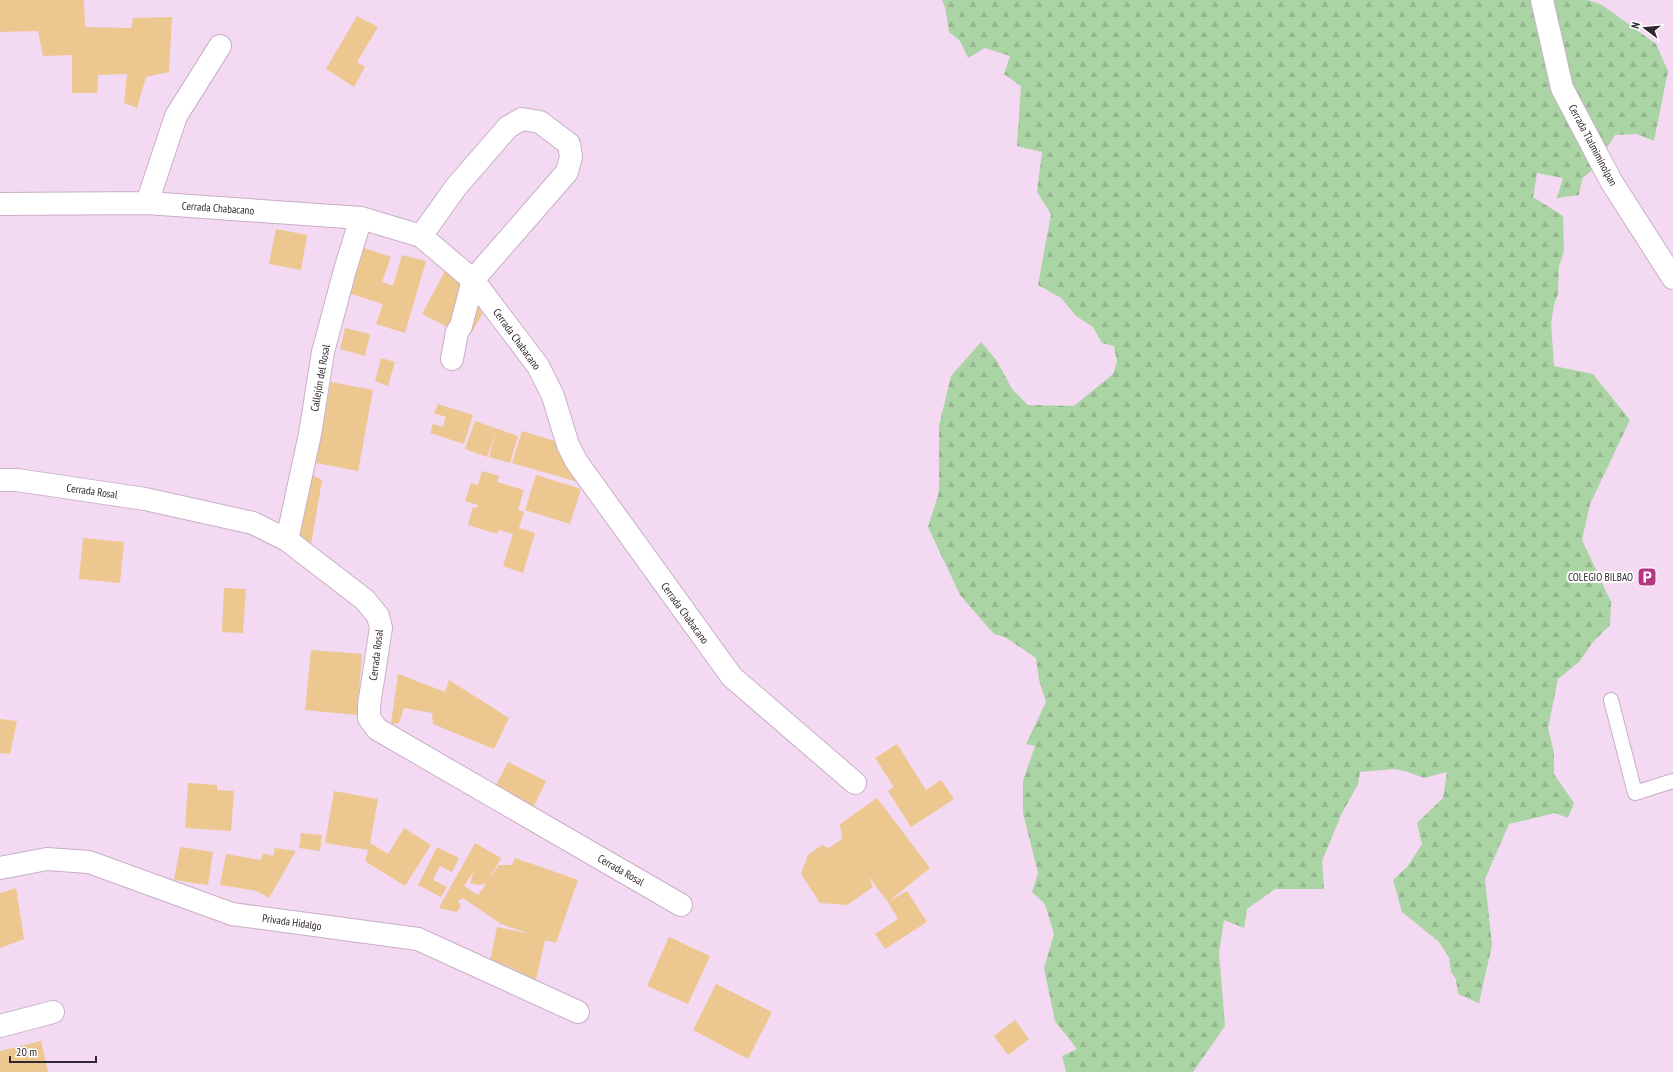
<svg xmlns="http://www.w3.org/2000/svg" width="1673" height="1072" viewBox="0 0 1673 1072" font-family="'PT Sans Narrow',sans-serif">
<defs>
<pattern id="forest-firs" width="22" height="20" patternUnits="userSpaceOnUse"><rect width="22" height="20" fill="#abd4a4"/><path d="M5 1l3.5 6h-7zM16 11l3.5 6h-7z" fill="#94b68e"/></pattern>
</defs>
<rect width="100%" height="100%" fill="#f3d9f2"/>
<!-- forest -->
<path fill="url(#forest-firs)" d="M942,0H1588L1602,5L1656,44L1668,71L1654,141L1637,134L1615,135L1593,169L1582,179L1579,195L1557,198L1563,178L1537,173L1533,197L1563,216L1564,251L1559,266L1558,294L1554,305L1551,323L1554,366L1593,374L1630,420L1590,504L1582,540L1611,602L1610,625L1592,643L1580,661L1558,679L1548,728L1554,753V774L1574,803L1568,818L1555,813L1509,824L1485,879L1492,945L1479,1003L1458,994L1456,979L1451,972L1449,957L1438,941L1402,912L1393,880L1408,866L1422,844L1417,823L1443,798L1447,772L1424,778L1408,772L1395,769L1360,772L1358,784L1342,813L1322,861L1324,889H1275L1247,909L1244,928L1224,920L1219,953L1225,1026L1193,1072H1066L1062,1056L1077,1049L1055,1021L1044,968L1054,934L1045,904L1032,892L1038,873L1023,813V781L1035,746L1026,744L1046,702L1039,680L1036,658L1005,637L994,634L960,595L928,527L939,492V426L951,376L981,342L997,361L1012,389L1028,405L1074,406L1113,374L1117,362L1114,346L1102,343L1093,327L1076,316L1061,298L1038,285L1051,214L1037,192L1042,152L1017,146L1021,86L1004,74L1010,56L985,48L968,58L960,41L949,32L945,7Z"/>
<!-- building -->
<path fill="#ecc78f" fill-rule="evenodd" d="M0,0H84L85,27L131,28L133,18L172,17L169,72L146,77L137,108L124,103L127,74L98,75L97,93H72V55L43,56L38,31L0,32Z
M357,16L378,27L357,62L365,67L354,87L326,69Z
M276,229L307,235L301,270L269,264Z
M364,248L391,257L382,282L393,286L402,255L426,261L405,333L376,324L383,304L348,293Z
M446,269L480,292L485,309L472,332L461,326L457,332L422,314Z
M345,328L370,334L365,356L340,349Z
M381,358L395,362L388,386L375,381Z
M331,382L373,390L358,471L316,463Z
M438,404L473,415L464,444L430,433L433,424L443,427L446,417L434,413Z
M475,421L518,436L510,463L489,457L496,431L487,457L465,449Z
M522,431L568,445L563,461L576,465L592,486L512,463Z
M306,471L322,480L311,545L295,535Z
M482,471L499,476L497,482L524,490L518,510L524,512L519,528L535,533L523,573L503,566L513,534L499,530L497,534L468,525L473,507L477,508L478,505L465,501L471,483L478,485Z
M536,475L581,489L570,524L525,510Z
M83,538L124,542L120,583L79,579Z
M224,588L246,589L243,633L222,632Z
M311,650L362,654L357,715L305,710Z
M398,674L445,692L449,680L509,718L494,749L433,724L432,713L404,708L399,723L391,724Z
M0,719L17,721L10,754L0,753Z
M897,744L926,790L941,780L954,799L911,827L888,791L894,787L875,758Z
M508,762L546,781L534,806L495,787Z
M188,783L217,785V790L234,791L231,831L185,828Z
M334,791L378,799L370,843L388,854L404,828L431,845L405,886L365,861L368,850L325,843Z
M877,798L930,868L888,902L868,876L873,887L847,905L820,903L801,874L808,855L822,845L829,848L842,839L840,824Z
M301,833L322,835L320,851L299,848Z
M475,843L501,858L488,881L499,865H512L515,858L578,880L556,943L545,940L535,984L510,979L513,968L490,962L497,927L530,934L501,924L463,898L458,901L461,906L457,912L439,908ZM474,871L470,883L478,885L486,884L478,895L464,886Z
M180,847L213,852L208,885L174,880Z
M437,847L459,858L452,872L440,866L433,880L447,887L441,897L418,885Z
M275,848L296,851L269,898L257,891L220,885L226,854L261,860L263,853L273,856Z
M16,888L24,939L0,948V893Z
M907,891L927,922L885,949L875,934L898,919L888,902Z
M669,937L710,956L688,1004L647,986Z
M716,984L772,1012L748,1059L693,1030Z
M1015,1020L1029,1039L1008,1055L994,1036Z
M41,1041L48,1072H0V1051Z"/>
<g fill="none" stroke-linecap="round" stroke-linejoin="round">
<!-- service casing -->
<g stroke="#c8afc7" stroke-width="16">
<path id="service" d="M1611,700L1635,793L1673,781"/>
</g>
<!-- minor casing -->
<g stroke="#c8afc7" stroke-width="24">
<path id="minor" d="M1542,0L1562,88L1611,181L1673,278
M147,203L176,116L220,46
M0,204L147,203L361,218L421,236L473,280L538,366L553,396L568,445L576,461L732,677L855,783
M421,236L456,187L508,127L522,119L540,122L569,144L571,157L567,172L473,280L461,326L457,332L452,359
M0,480H17L145,499L253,523L287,540L365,600L378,616L381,628L369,705V718L377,729L681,905
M287,540L310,434L323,352L345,270L361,218
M0,868L47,859L89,862L232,914L418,939L578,1012
M0,1026L53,1012"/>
</g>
<!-- service -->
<use href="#service" stroke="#fff" stroke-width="14"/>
<!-- minor -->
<use href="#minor" stroke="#fff" stroke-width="22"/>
</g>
<!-- icons -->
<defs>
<g id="parking-square" transform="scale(1)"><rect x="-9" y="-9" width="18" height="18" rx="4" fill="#b53580" stroke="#fff"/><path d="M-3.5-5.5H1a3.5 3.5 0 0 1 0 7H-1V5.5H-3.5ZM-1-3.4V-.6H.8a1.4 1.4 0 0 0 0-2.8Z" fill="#fff"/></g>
</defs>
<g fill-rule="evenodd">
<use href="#parking-square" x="1647" y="577"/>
</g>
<g text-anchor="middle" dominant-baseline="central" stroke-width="4" stroke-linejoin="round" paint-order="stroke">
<!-- street labels -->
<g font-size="11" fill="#312730" stroke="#fff">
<text transform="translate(1593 145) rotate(62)">Cerrada Tlalmiminolpan</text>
<text transform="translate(218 208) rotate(4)">Cerrada Chabacano</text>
<text transform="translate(517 339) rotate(54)">Cerrada Chabacano</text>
<text transform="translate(320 378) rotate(-80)">Callejón del Rosal</text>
<text transform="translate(92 491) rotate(8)">Cerrada Rosal</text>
<text transform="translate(685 613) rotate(54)">Cerrada Chabacano</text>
<text transform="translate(376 655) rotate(-83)">Cerrada Rosal</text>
<text transform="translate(621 870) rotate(30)">Cerrada Rosal</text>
<text transform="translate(292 922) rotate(8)">Privada Hidalgo</text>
</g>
<!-- poi labels -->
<g font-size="11" fill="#312730" stroke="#fff" text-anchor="end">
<text x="1633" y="577">COLEGIO BILBAO</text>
</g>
</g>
<!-- north arrow -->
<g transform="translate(1645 28) rotate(286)" stroke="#ffffff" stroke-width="3" paint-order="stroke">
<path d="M0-3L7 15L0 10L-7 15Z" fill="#312730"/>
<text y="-6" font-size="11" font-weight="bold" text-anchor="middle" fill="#312730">N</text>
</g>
<!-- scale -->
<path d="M10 1056v6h86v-6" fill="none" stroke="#312730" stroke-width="2"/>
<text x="16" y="1056" font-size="12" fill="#312730" stroke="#ffffff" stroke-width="3" paint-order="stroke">20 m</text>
</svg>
